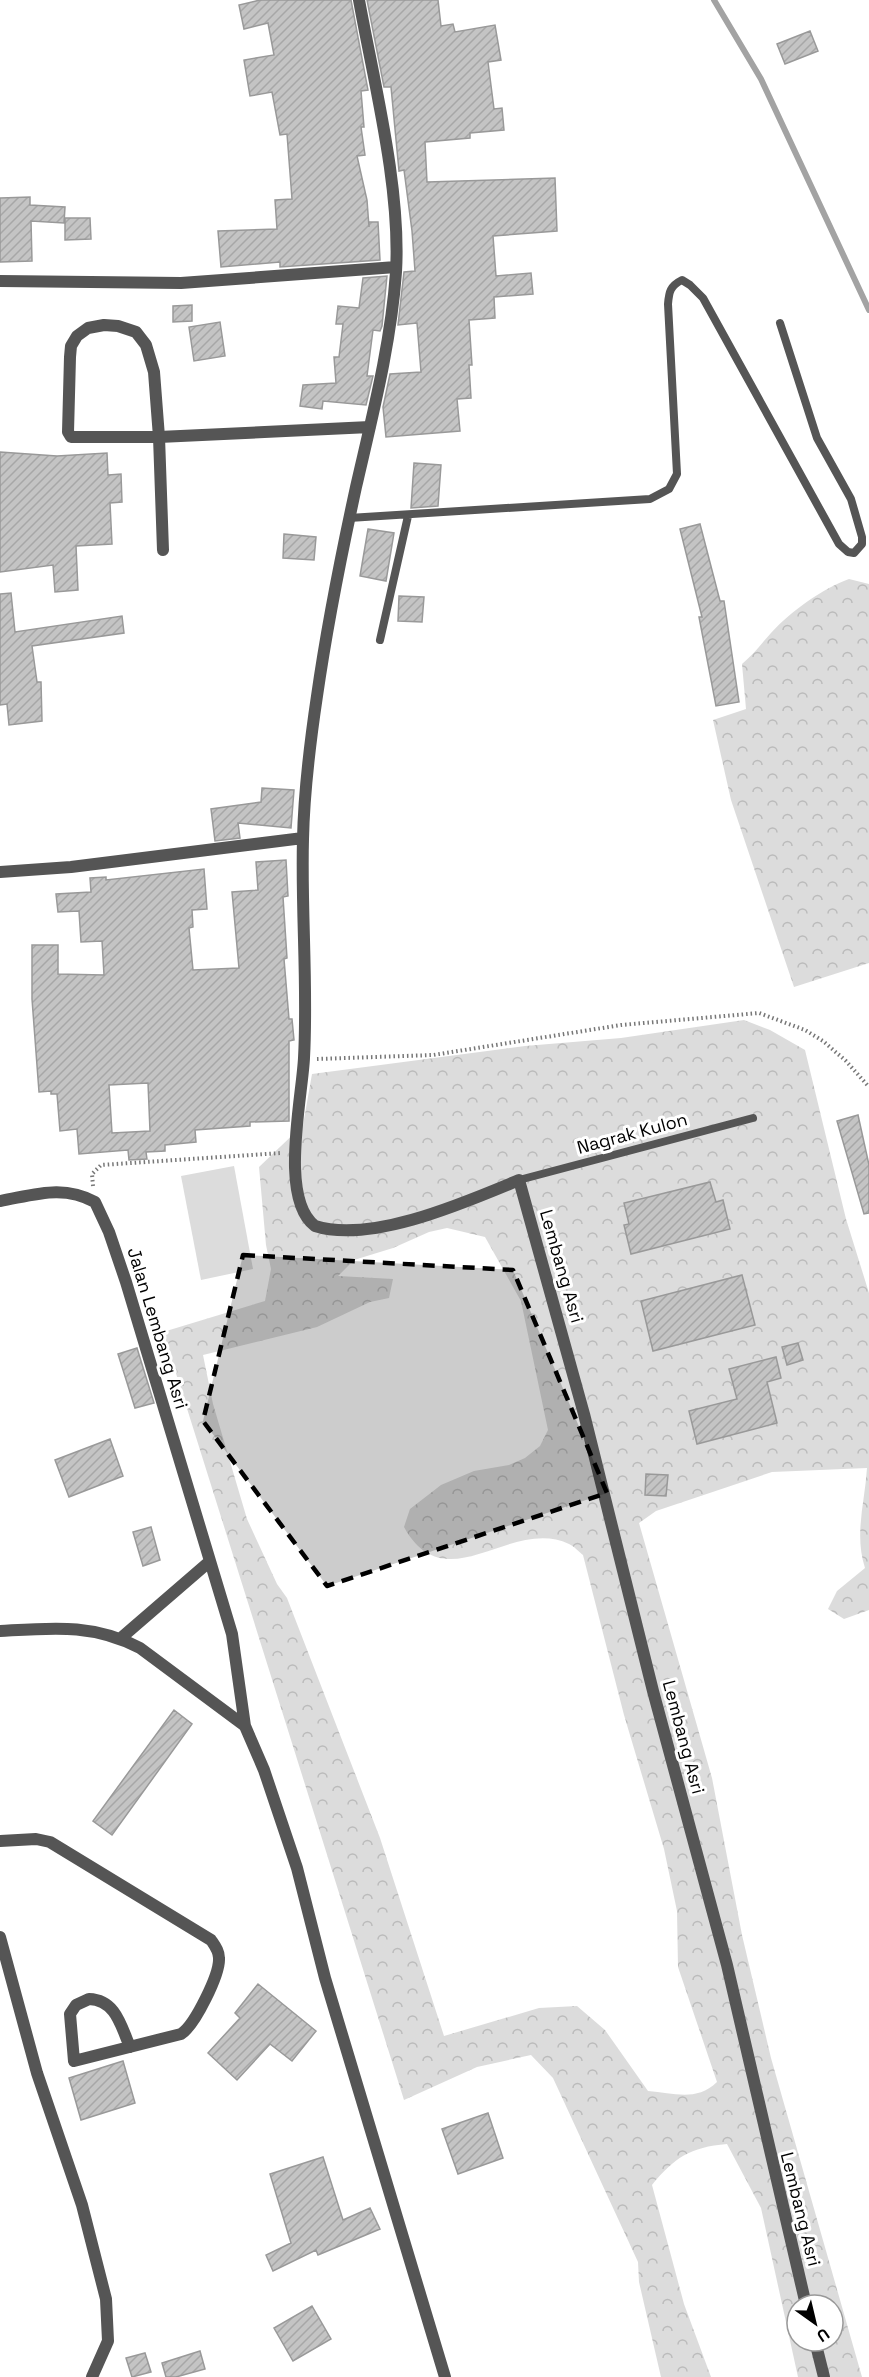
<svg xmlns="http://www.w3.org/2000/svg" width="869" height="2377" viewBox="0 0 869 2377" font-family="'Space Grotesk',sans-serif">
<defs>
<pattern id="forest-crowns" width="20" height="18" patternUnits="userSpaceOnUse" patternTransform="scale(1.5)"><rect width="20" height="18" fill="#dcdcdc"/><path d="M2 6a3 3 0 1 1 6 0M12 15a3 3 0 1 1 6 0" fill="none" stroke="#bbb"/></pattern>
<pattern id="building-hatch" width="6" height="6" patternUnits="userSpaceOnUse" patternTransform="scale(1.5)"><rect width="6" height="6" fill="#c4c4c4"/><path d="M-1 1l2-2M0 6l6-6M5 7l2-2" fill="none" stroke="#a7a7a7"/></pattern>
</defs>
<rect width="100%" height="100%" fill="#fff"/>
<!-- forest -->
<path fill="url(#forest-crowns)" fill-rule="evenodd" d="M849,579L869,584V963L794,987L731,800L713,720L746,709L742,664C754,654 761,644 771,633C791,611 822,589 849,579Z
M744,1020L770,1030L805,1050L846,1219L869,1293V1610L844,1619L828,1609L837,1591L865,1568C854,1534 865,1502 867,1468L772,1472L656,1511L639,1523L712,1778L742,1935L771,2058L862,2377H798L761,2208L727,2144C690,2147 674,2158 652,2185L684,2304L711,2377H661L639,2282L638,2262L553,2078L531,2055L477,2067L404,2100L163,1332L265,1301L271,1269L266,1245L259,1167L303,1125L312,1074L525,1046L621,1038ZM447,1228L485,1237L521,1301L548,1430L540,1446L525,1458L509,1465L474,1471L441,1485L410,1509L404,1527C446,1603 511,1516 569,1544C574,1546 579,1552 583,1555L624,1715L664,1849L677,1911L678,1967L717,2082C696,2102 674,2093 648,2091L605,2030L577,2006L539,2008L444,2036L380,1838L287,1598L277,1584L247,1519L213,1404L203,1355L317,1327L370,1302L389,1298L393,1279L338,1276L354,1260L393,1248L429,1232ZM797,2305H833V2341H797Z"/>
<!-- garden -->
<path fill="#dcdcdc" d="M234,1166L253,1269L201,1280L181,1176Z"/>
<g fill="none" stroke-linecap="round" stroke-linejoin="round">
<!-- stream -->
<path stroke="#a3a3a3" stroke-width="6" d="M714,0L761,79L869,310"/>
</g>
<!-- building -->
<path fill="url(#building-hatch)" stroke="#999" stroke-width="1.5" fill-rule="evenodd" d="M260,0H351L368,90L361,91L364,127H361L365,155L357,156L367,200L369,227V222H378L380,260L280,267V262L221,267L218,231L277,229L275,200L292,199L287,134L280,135L272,92L250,96L244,60L274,55L268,23L244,29L239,5Z
M367,0H438L441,26L453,24L455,32L495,25L501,60L488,62L494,109L502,108L504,130L470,133V138L425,142L427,182L555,178L557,231L493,236L496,276L531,273L533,294L494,297L495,318L469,320L472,365H469L471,398L457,399L460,431L386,437L383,407L390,374L421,372L417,323L398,325L404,272L415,271L412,231L404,170L399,171L391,87H384Z
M810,31L818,51L785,64L777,44Z
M30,197V205L65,207L64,223L31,221L32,261L0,262V198Z
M65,218H90L91,239L65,240Z
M387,276L382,326L380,331L373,330L367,376H373L366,405L323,401L322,409L300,406L303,385L336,383L334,357H339L343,324H336L338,306L359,308L363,278Z
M192,305V321L173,322V306Z
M220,322L225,356L194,361L189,327Z
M0,452L57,456L107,453L108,475L121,474L122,502L110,503L112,544L76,546L78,590L55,592L53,565L0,572Z
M414,463L441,465L438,506L411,508Z
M700,524L720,601H724L739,702L716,706L699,617H702L680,529Z
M368,529L394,533L386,581L360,576Z
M284,534L316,537L314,560L283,558Z
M11,593L15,632L122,616L124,633L32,646L37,682H41L42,721L9,725L7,704L0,705V594Z
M399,596L424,597L422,622L398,621Z
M262,788L294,790L291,828L238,823L240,838L215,841L211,809L261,802Z
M286,860L288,896L283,897L287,958L284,959L289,1019H292L294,1040L289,1041V1121L250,1122V1126L195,1130L196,1142L165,1145V1151L146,1152L147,1159L129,1160L128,1150L79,1154L77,1129L60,1131L57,1094H51V1091L39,1092L32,999V945H58V974L104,975L102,941L81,942L79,911L58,912L56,894L91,892L90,878L106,877V880L204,869L207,909L192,910L193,927L189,928L193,970L239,968L232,892L258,890L256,862ZM148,1083L150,1131L112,1133L109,1085Z
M858,1115L869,1165V1213L864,1214L837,1121Z
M710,1182L716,1202L723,1200L730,1229L631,1254L624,1225L629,1224L624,1203Z
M742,1275L755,1325L653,1351L641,1301Z
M798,1343L803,1360L787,1365L782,1347Z
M137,1348L154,1403L135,1408L118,1354Z
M776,1357L781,1378L767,1382L777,1423L697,1444L689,1411L737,1399L729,1369Z
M110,1439L123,1476L69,1497L55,1460Z
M646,1474L668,1475L666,1496L645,1495Z
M151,1527L160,1560L143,1566L133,1532Z
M174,1710L192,1724L112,1835L93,1821Z
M258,1984L316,2031L292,2061L270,2044L237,2080L208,2053L240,2018L235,2013Z
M123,2061L135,2103L81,2120L69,2078Z
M488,2113L503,2158L458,2174L442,2129Z
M323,2157L343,2220L370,2208L380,2229L318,2255L316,2250L273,2271L266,2255L291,2243L270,2174Z
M312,2306L331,2339L293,2361L274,2328Z
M200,2351L205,2369L176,2377H166L162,2363Z
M145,2353L151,2372L132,2377L126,2358Z"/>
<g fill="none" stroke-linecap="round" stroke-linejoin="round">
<!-- path -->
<path stroke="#777" stroke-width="4" stroke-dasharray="1.5 3" stroke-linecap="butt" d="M317,1059L433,1055L621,1025L759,1013L805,1030L823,1041L846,1061L869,1087
M93,1186L92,1174L101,1165L281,1153"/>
<!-- lane -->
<path stroke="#555" stroke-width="8" d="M349,518L650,499L669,489L677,474L668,304C669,292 670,286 682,280L690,285L703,298L839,544L848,552L854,553L862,544V537L851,499L817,438L780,323
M380,640L408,516
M519,1180L753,1118"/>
<!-- street -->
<path stroke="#555" stroke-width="12" d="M359,0C374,83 401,188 396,272C391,344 372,417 356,487C341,556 327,626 317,696C310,743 304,791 303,839C301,912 308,985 304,1058C302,1099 279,1199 315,1226C371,1244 466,1202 519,1180L584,1414L653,1691L727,1965L806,2305
M0,281L181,283L396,267
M163,550L159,437L154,372L146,345L136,332L118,326L104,325L88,328L77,336L71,346L70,357L68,432L71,437H159L370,427
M0,872L71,867L303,838
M0,1201C34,1195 63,1184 95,1202L109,1232L126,1282L232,1634L245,1726
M0,1631C51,1628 93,1623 140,1648L245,1726L264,1770L297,1868L325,1978L445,2377
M121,1638L209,1562
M0,1841L36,1839L50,1842L211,1940C215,1946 219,1951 219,1958C220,1974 195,2025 181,2034L74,2061L70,2014L76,2005L89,1999C116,2000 121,2026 130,2047
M0,1937L37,2073L82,2205L106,2299L108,2341L92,2377
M815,2341L824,2377"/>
</g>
<!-- marked area -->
<path fill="#000" fill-opacity="0.2" stroke="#000" stroke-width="4.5" stroke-dasharray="12 8" stroke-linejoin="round" d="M243,1255L513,1270L607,1493L327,1586L203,1421Z"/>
<g text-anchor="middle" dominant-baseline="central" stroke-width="6" stroke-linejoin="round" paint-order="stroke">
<!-- street labels -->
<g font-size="18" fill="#000" stroke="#fff">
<text transform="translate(632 1133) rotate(-15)">Nagrak Kulon</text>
<text transform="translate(562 1266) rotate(74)">Lembang Asri</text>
<text transform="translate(158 1328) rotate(73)">Jalan Lembang Asri</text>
<text transform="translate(684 1737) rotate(75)">Lembang Asri</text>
<text transform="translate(801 2209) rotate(76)">Lembang Asri</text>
</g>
</g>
<!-- north arrow -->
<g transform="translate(815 2323) rotate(146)"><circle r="28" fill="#ffffff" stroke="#999999" stroke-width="1.5"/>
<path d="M0-4.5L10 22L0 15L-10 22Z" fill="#000000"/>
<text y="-9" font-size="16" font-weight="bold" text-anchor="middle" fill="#000000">U</text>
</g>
</svg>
